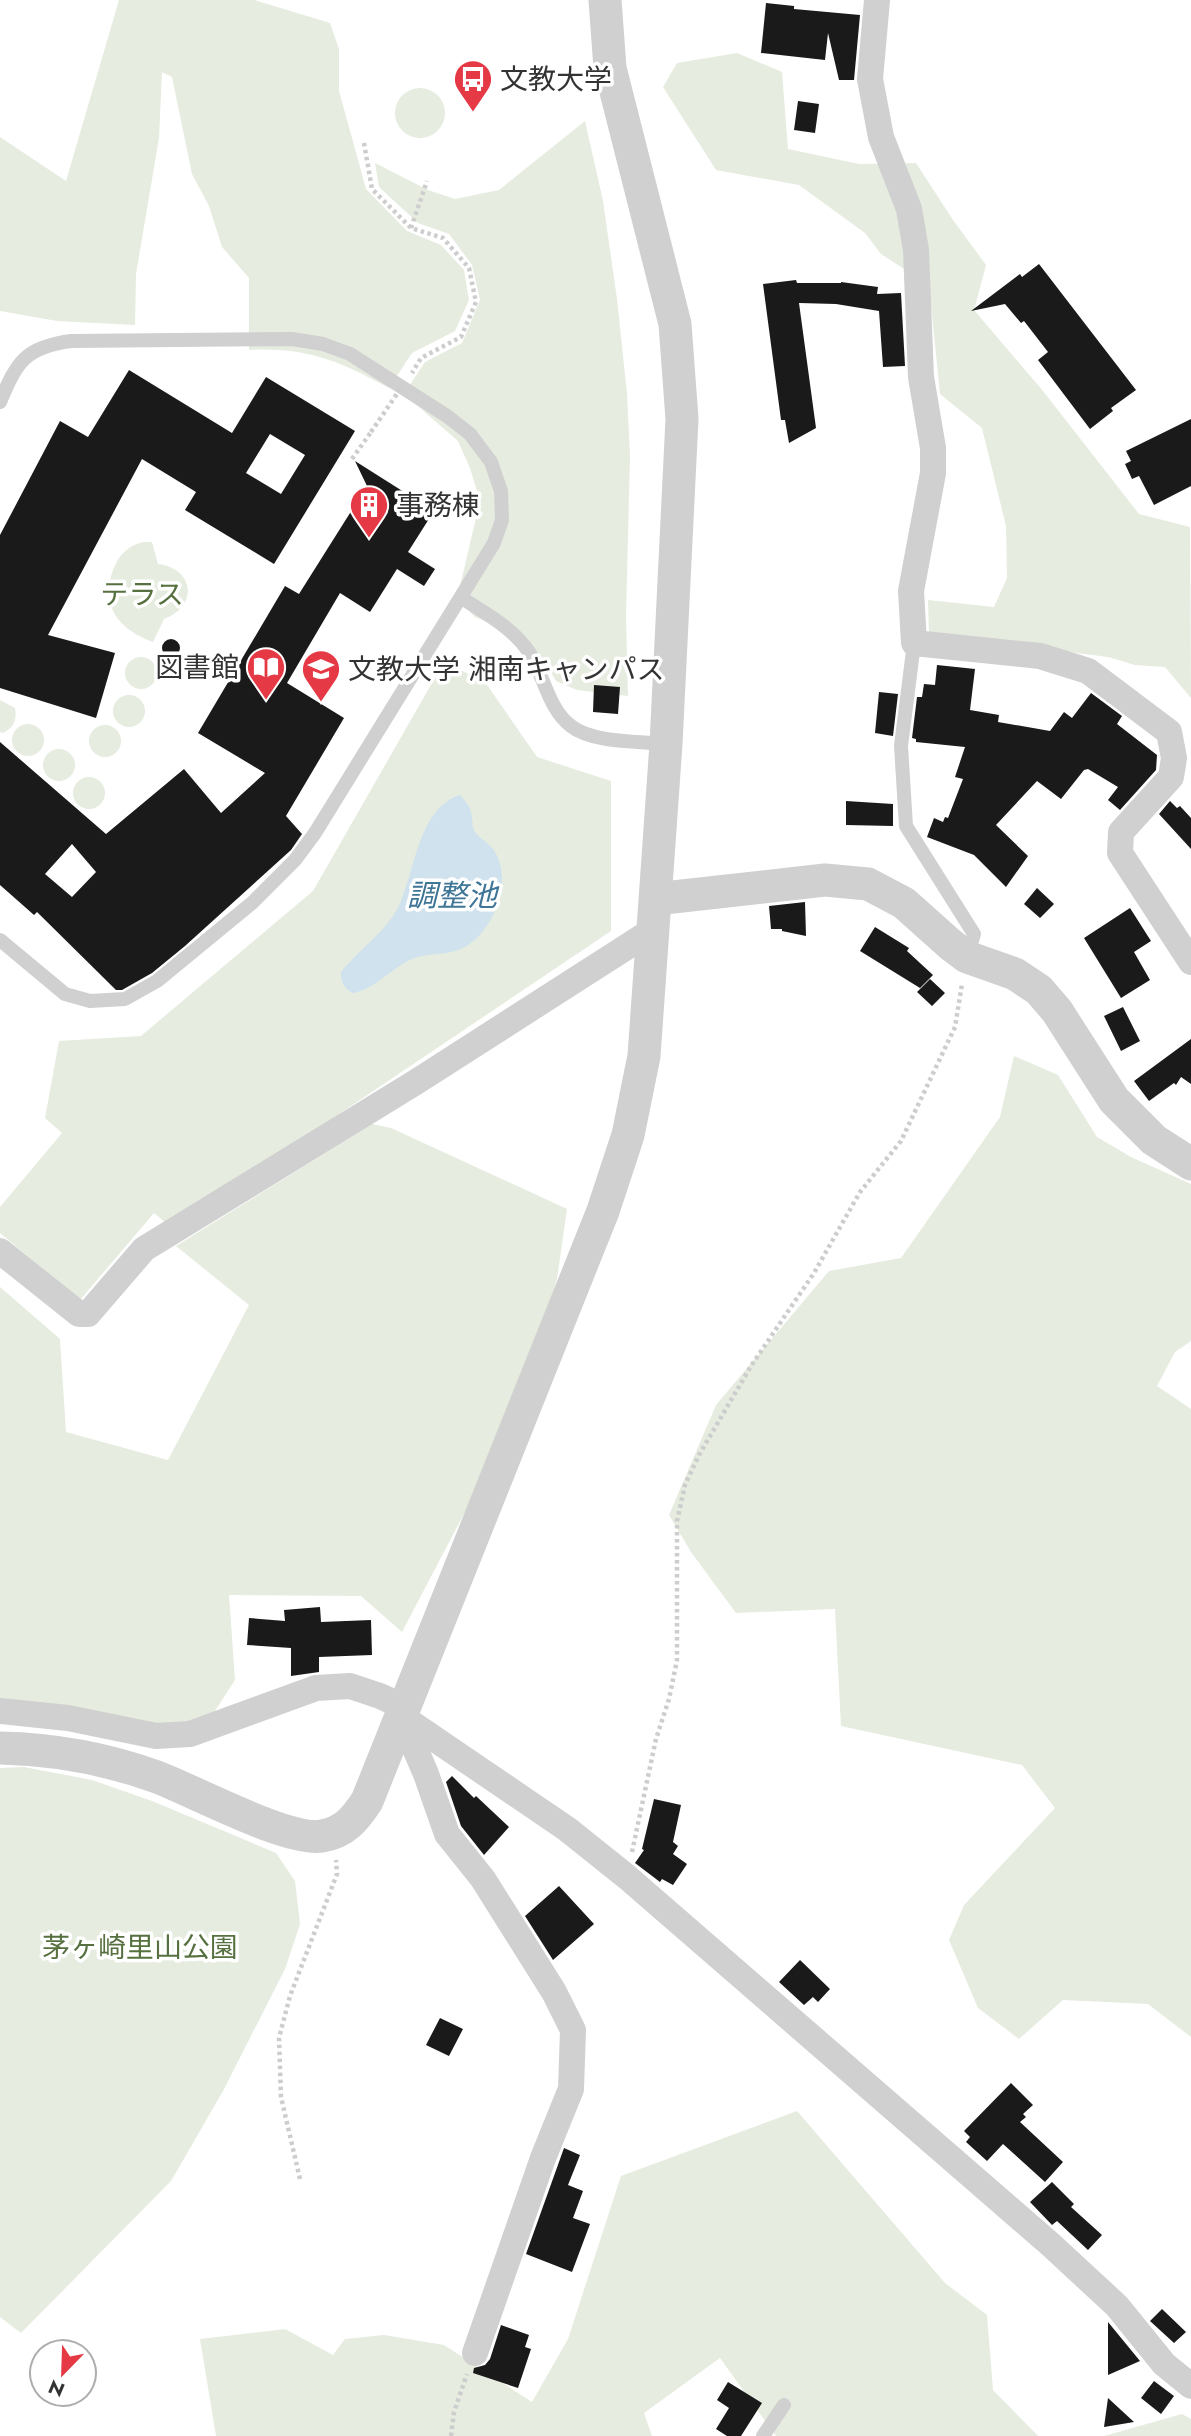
<svg xmlns="http://www.w3.org/2000/svg" width="1191" height="2436" viewBox="0 0 1191 2436" font-family="Jost,'Noto Sans JP',sans-serif">
<rect width="100%" height="100%" fill="#fff"/>
<!-- green -->
<path fill="#e6ecdf" d="M119,0H254L330,23L339,49V91L366,189L407,231L441,245L464,270L469,300L455,331L412,353L389,388C339,361 307,347 249,350V278L222,247L209,206L192,174L172,77L162,72L159,138L136,274L135,325L57,321L0,311V137L66,181Z
M737,53L782,72L788,149L859,164L916,163L953,220L986,265L974,310L1043,391L1139,514L1190,527L1191,698L1165,667L1135,665L1108,657L929,634L928,600L994,607L1007,578L1006,526L982,428L940,394L929,285L881,254L865,233L799,185L716,170L663,87L677,63Z
M395 113a25 25 0 1 1 50 0a25 25 0 1 1-50 0Z
M585,121L603,201L617,299L627,394L630,456L626,616L628,696L577,690L556,681L543,659L505,629L475,617L457,599L480,501L470,468L458,441L404,394L425,362L462,343L480,300L472,265L449,234L418,223L379,187L375,163L428,190L455,199L499,190Z
M143,542H152L158,564C193,568 200,605 164,619L153,642C119,629 100,607 113,570C119,555 127,546 143,542Z
M125 673a16 16 0 1 1 32 0a16 16 0 1 1-32 0Z
M444,662L485,682L537,757L611,781V931L171,1227L154,1213L80,1300L0,1233V1207L62,1133L45,1118L59,1041L141,1036L313,891Z
M113 711a16 16 0 1 1 32 0a16 16 0 1 1-32 0Z
M0,700L15,708C17,721 14,727 3,733L0,732Z
M12 740a16 16 0 1 1 32 0a16 16 0 1 1-32 0Z
M89 741a16 16 0 1 1 32 0a16 16 0 1 1-32 0Z
M43 765a16 16 0 1 1 32 0a16 16 0 1 1-32 0Z
M73 793a16 16 0 1 1 32 0a16 16 0 1 1-32 0Z
M1014,1056L1058,1075L1097,1137L1131,1157L1191,1184V1341L1175,1352L1157,1386L1191,1409V2037L1148,2004L1063,2000L1019,2039L978,2008L949,1940L964,1905L1055,1808L1022,1765L841,1726L835,1609L736,1613L691,1552L669,1515L716,1405L829,1271L901,1258L1000,1117Z
M372,1124L391,1128L567,1209L557,1279L540,1337L490,1464L402,1632L361,1596L229,1595L235,1680L192,1746L0,1722V1287L60,1339L66,1432L168,1460L249,1305L176,1246Z
M24,1767L92,1780L152,1801L276,1853L295,1881L300,1924L285,1969L223,2091L171,2181L21,2333L0,2317V1768Z
M797,2111L945,2283L987,2315L993,2390L1038,2436H776L720,2358L644,2413L652,2436H216L200,2339L285,2329L333,2355L345,2339L384,2335L444,2345L532,2402L568,2339L621,2176Z
M1182,2414L1191,2419V2436H1104Z"/>
<!-- water -->
<path fill="#cfe2ee" d="M460,795C467,803 471,807 472,818C473,821 472,825 473,828C476,837 490,843 495,852C513,882 494,930 465,947C450,956 429,952 412,959C391,968 375,990 352,993C343,987 341,982 341,972C360,948 390,929 401,901C415,868 420,807 460,795Z"/>
<!-- building -->
<path fill="#1a1a1a" fill-rule="evenodd" d="M766,3L794,6V9L860,15L854,80H839L828,33L825,60L761,53Z
M798,101L819,104L815,133L794,130Z
M1039,264L1136,390L1111,408L1113,411L1090,429L1038,360L1048,352L1024,321L1021,323L1005,304L971,311L1020,274L1022,277Z
M796,280L797,283H841V282L878,287L877,294L901,293L905,366L883,367L879,311L836,304L799,303L816,428L789,443L785,420H781L763,284Z
M129,370L232,433L266,377L355,431L274,564L185,510L196,492L142,459L48,635L115,653L96,718L0,688V535L60,421L88,437ZM270,434L305,455L281,494L246,473Z
M1191,419V486L1154,505L1139,476L1132,479L1125,464L1131,461L1126,451Z
M355,461L434,511L408,552L435,569L424,586L397,569L370,612L340,593L287,683L344,718L286,816L302,834L291,850L185,946L152,973L122,990H116L37,912L34,915L0,885V742L106,834L184,769L221,813L265,773L198,733L285,586L299,594L367,486ZM72,844L96,872L72,897L45,874Z
M162 648a9 9 0 1 1 18 0a9 9 0 1 1-18 0Z
M937,665L975,669L970,710L999,715L998,722L1050,731L1064,712L1072,718L1091,693L1122,716L1117,724L1157,755L1156,770L1120,810L1108,800L1118,787L1088,769L1084,770L1061,799L1037,781L996,825L1028,856L1006,887L974,855L927,837L934,818L943,822L945,817L948,818L963,779L955,777L965,747L916,742V739L912,738L917,697H922L924,684L935,685Z
M594,685L620,687L618,714L593,712Z
M879,692L898,694L893,736L875,733Z
M846,801L893,804V826L846,825Z
M1170,801L1177,808L1180,806L1191,818V849L1159,814Z
M1037,888L1054,904L1040,918L1024,904Z
M805,902L806,936L782,931V929H771L769,906Z
M1130,908L1151,941L1134,952L1150,980L1121,998L1084,938Z
M875,927L909,948L907,951L933,975L920,988L860,951Z
M930,979L945,993L932,1006L917,992Z
M1123,1007L1140,1041L1121,1051L1104,1016Z
M1191,1039V1084L1181,1077L1176,1085L1174,1083L1149,1101L1134,1081Z
M320,1607L321,1622L371,1620L372,1655L319,1657V1672L291,1676V1648L247,1645L249,1618L285,1621L284,1610Z
M452,1776L474,1798L476,1796L509,1827L484,1855L461,1826L446,1782Z
M654,1799L681,1805L673,1842L678,1846L673,1854L687,1864L673,1885L662,1879L660,1882L635,1863L644,1850L642,1849Z
M559,1886L594,1924L553,1960L525,1916Z
M800,1960L830,1989L818,2002L813,1997L804,2005L779,1982Z
M440,2018L463,2029L449,2056L426,2045Z
M1011,2083L1033,2105L1023,2114L1026,2117L1020,2122L1063,2162L1045,2182L1003,2144L987,2161L966,2142L970,2137L964,2131Z
M564,2148L580,2155L568,2185L583,2191L573,2218L590,2224L572,2272L526,2254Z
M1052,2182L1074,2204L1071,2207L1102,2235L1088,2250L1057,2221L1052,2225L1030,2202Z
M1162,2309L1186,2332L1174,2343L1150,2321Z
M1108,2322L1140,2361L1108,2375Z
M501,2325L529,2335L525,2347L531,2349L518,2388L473,2373L474,2368L485,2365L490,2359Z
M1154,2381L1174,2396L1161,2414L1141,2398Z
M728,2382L762,2403L741,2436H727L716,2429L729,2408L717,2400Z
M1108,2398L1134,2422L1104,2427Z"/>
<g fill="none" stroke-linecap="round" stroke-linejoin="round">
<!-- path -->
<path stroke="#cdcdcd" stroke-width="4.5" stroke-dasharray="3.5 3.5" stroke-linecap="butt" d="M364,143L372,189L411,228L443,238L469,268L476,302L461,337L421,358L412,373
M411,228L427,181
M352,459L371,432
M632,1852L656,1739L669,1699L677,1660V1521L685,1485L699,1455L751,1366L814,1273L860,1192L901,1141L955,1027L962,984
M300,2179L281,2097L279,2038L290,1996L337,1874L336,1860
M451,2436L454,2412L467,2374"/>
<!-- service -->
<path stroke="#d0d0d0" stroke-width="14" d="M0,402C17,362 25,347 71,341L292,339L323,344L350,354L447,416L470,434L491,462L501,491L502,520L494,543L315,833L295,860L252,903L157,981L125,999L90,1001L65,994L0,940
M462,598C486,614 512,627 529,652C544,675 548,709 571,726C592,743 639,741 666,744
M914,643L901,746L906,826L974,934L967,957
M763,2436L784,2405"/>
<!-- minor -->
<path stroke="#d0d0d0" stroke-width="26" d="M877,0L870,79L881,137L909,209L916,250L921,377L933,448V473L911,591L914,643L1040,656L1088,671L1169,732L1174,758L1171,777L1121,832L1120,853L1191,962
M0,1251L79,1314H88L144,1249L416,1082L653,930
M0,1711L68,1718L156,1736L190,1734L316,1688L350,1686L380,1696L404,1707
M401,1716L567,1829L627,1877L1050,2244L1117,2306L1164,2364L1191,2386
M401,1716L426,1774L447,1834L483,1879L554,1992L573,2030L571,2089L543,2158L475,2353"/>
<!-- tertiary -->
<path stroke="#d0d0d0" stroke-width="33" d="M655,899L825,880L868,884L904,903L951,945L967,957L1015,974L1039,990L1057,1011L1114,1100L1154,1140L1191,1164
M0,1748C53,1749 107,1759 157,1777C194,1791 288,1842 322,1836C345,1832 355,1819 367,1801L603,1211L628,1135L644,1056L666,744L682,419L675,324L610,68L605,0"/>
<!-- path-bridge -->
<path stroke="#cdcdcd" stroke-width="4.5" stroke-dasharray="3.5 3.5" stroke-linecap="butt" d="M371,432L403,385"/>
</g>
<!-- icons -->
<defs>
<g id="bus-pin" transform="scale(2.0125)"><path d="M0 17L-7.5 6A9.5 9.5 0 1 1 7.5 6Z" fill="#e63946" stroke="#fff"/><path d="M-5-6H5V4H4V6H2V4H-2V6H-4V4H-5ZM-3.5-4V0h7V-4ZM-3.5 1.2v1.5H-2V1.2ZM2 1.2v1.5H3.5V1.2Z" fill="#fff"/></g>
<g id="building-pin" transform="scale(2.0125)"><path d="M0 17L-7.5 6A9.5 9.5 0 1 1 7.5 6Z" fill="#e63946" stroke="#fff"/><path d="M-4-6H4V6H1V3H-1V6H-4ZM-2.5-4.3h1.7v1.8h-1.7ZM.8-4.3h1.7v1.8H.8ZM-2.5-1h1.7V.8h-1.7ZM.8-1h1.7V.8H.8Z" fill="#fff"/></g>
<g id="library-pin" transform="scale(2.0125)"><path d="M0 17L-7.5 6A9.5 9.5 0 1 1 7.5 6Z" fill="#e63946" stroke="#fff"/><path d="M-6-4Q-3-5.5-.7-3.5V5Q-3 3-6 4ZM6-4Q3-5.5 .7-3.5V5Q3 3 6 4Z" fill="#fff"/></g>
<g id="university-pin" transform="scale(2.0125)"><path d="M0 17L-7.5 6A9.5 9.5 0 1 1 7.5 6Z" fill="#e63946" stroke="#fff"/><path d="M0-5L7-2L0 1L-7-2ZM-4 1L0 2.5L4 1V4Q0 6-4 4Z" fill="#fff"/></g>
</defs>
<g fill-rule="evenodd">
<use href="#bus-pin" x="473" y="79"/>
<use href="#building-pin" x="369" y="505"/>
<use href="#library-pin" x="266" y="667"/>
<use href="#university-pin" x="321" y="669"/>
</g>
<g text-anchor="middle" dominant-baseline="central" stroke-width="7" stroke-linejoin="round" paint-order="stroke">
<!-- poi labels -->
<g font-size="28" fill="#333" stroke="#fff" text-anchor="start">
<text x="500" y="79">文教大学</text>
<text x="396" y="505">事務棟</text>
<text x="239" y="667" text-anchor="end">図書館</text>
<text x="348" y="669">文教大学 湘南キャンパス</text>
</g>
<!-- park labels -->
<g font-size="28" fill="#56703f" stroke="#fff">
<text x="142" y="594">テラス</text>
<text x="140" y="1947">茅ヶ崎里山公園</text>
</g>
<!-- water labels -->
<g font-size="30" font-style="italic" fill="#3f7597" stroke="#fff">
<text x="452" y="895">調整池</text>
</g>
</g>
<!-- north arrow -->
<g transform="translate(63 2373) rotate(203)"><circle r="33" fill="#ffffff" stroke="#adadad" stroke-width="2"/>
<path d="M0-5L12 26L0 18L-12 26Z" fill="#e63946"/>
<text y="-10" font-size="19" font-weight="bold" text-anchor="middle" fill="#333333">N</text>
</g>
</svg>
